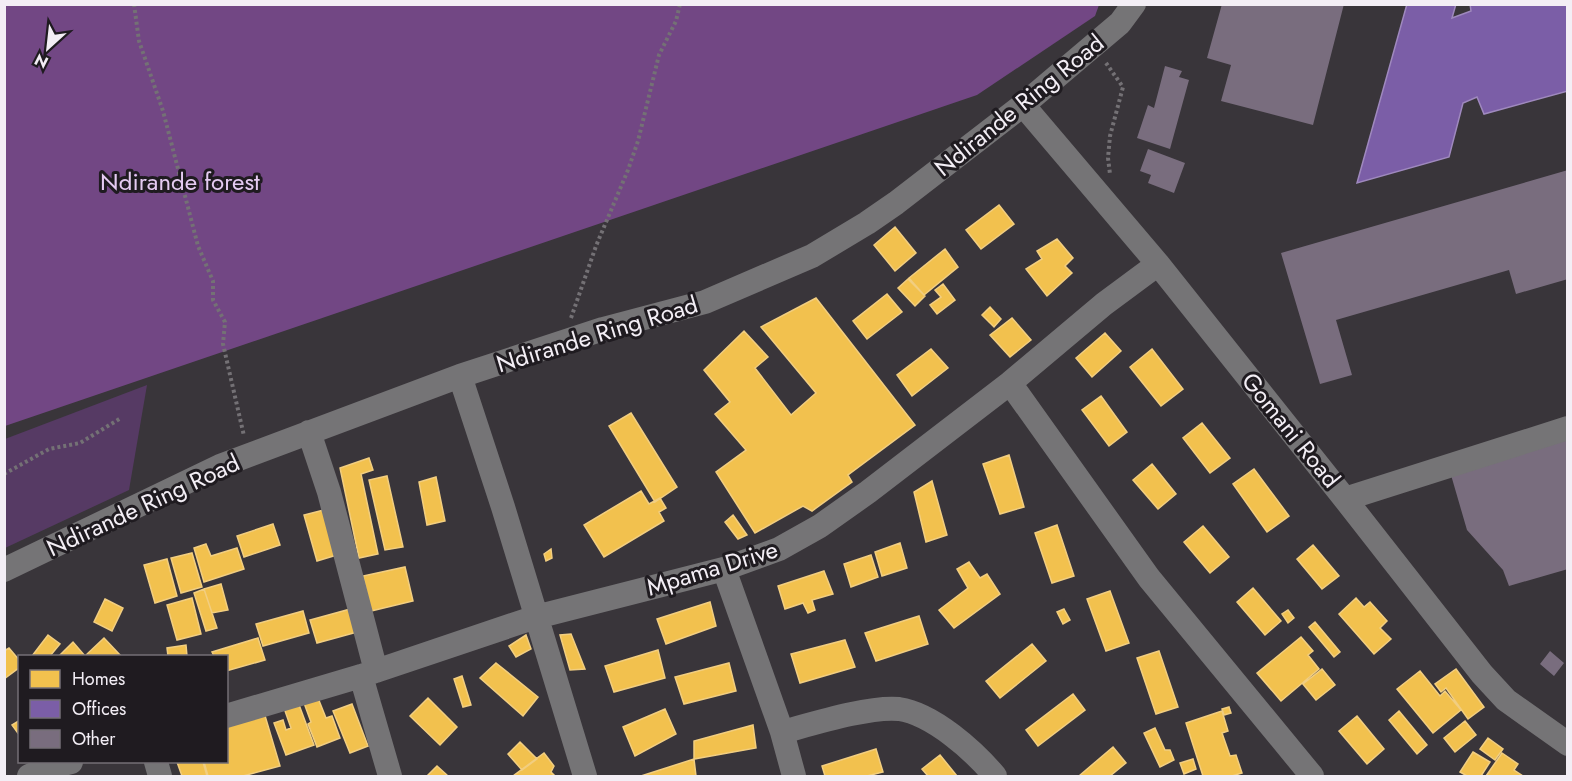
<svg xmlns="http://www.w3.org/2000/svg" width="1572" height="781" viewBox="0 0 1572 781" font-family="Jost,sans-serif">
<rect width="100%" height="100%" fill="#39353a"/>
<!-- green -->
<path fill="#563a64" d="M147,385L129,490L5,548V439Z"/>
<!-- forest -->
<path fill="#724784" d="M4,5L5,4L1099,5L1095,16L977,95L5,426Z"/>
<!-- homes -->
<path fill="#f2c14e" stroke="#f2ce80" stroke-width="1.5" d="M999,205L1014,224L981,249L966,230Z
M895,227L916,253L895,271L874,245Z
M1057,239L1073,258L1065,266L1072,273L1047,296L1026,269L1042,259L1037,251Z
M945,249L958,267L924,295L909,278Z
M908,279L925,296L915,306L898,288Z
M943,284L955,300L937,314L930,305L941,297L935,290Z
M887,294L902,312L867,339L853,321Z
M816,298L915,425L848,475L852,482L812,511L803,506L755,533L716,472L746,450L715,414L730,402L704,370L744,331L768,357L755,368L791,415L816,393L761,327Z
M990,307L1001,319L994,327L982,315Z
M1012,318L1031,340L1010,357L990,335Z
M1105,333L1121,351L1092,377L1076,358Z
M931,349L948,368L912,396L897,375Z
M1152,349L1183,389L1161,406L1130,367Z
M1101,396L1127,432L1109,446L1082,410Z
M631,413L677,487L655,502L609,426Z
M1202,423L1230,458L1210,473L1183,438Z
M1009,455L1024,507L1000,514L983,464Z
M369,458L373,470L361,474L378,554L359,558L340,468Z
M1152,464L1176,494L1158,509L1133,480Z
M1254,469L1289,516L1267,532L1233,484Z
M387,476L403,547L385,550L369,480Z
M436,477L445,521L427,525L419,482Z
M932,481L947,535L926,542L914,492Z
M641,491L649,504L660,498L666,508L659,512L664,521L604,557L584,525Z
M324,510L337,555L317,561L304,515Z
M733,515L747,535L738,539L725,522Z
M273,524L280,545L244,557L237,536Z
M1057,525L1074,576L1052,583L1035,533Z
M1203,526L1229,557L1210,573L1184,542Z
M900,543L907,568L882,576L875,552Z
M206,544L211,556L237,548L244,569L204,582L194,548Z
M1313,545L1339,576L1322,589L1297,559Z
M551,549L552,558L546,561L544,554Z
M192,553L202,587L181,593L171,558Z
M871,555L878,577L851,587L844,564Z
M167,559L177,596L155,603L144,565Z
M969,562L980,578L987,574L1000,594L954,628L939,610L968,588L957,569Z
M405,567L413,601L371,611L363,576Z
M824,571L833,594L812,600L815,610L808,613L803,603L785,609L778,586Z
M221,584L228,610L212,613L204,589Z
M1253,588L1281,621L1265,635L1237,602Z
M204,589L217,628L206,631L194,593Z
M1110,591L1129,643L1106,651L1087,599Z
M192,598L201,634L177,640L167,605Z
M1356,598L1364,607L1370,602L1387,621L1380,628L1391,639L1374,654L1339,614Z
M105,599L123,608L112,631L94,622Z
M710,602L716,626L666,644L657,619Z
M354,608L361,631L317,643L310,620Z
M1064,609L1070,620L1063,624L1057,612Z
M1288,610L1294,618L1288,623L1282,614Z
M303,611L309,633L263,646L256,624Z
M919,616L928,644L876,661L865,633Z
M1315,622L1340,652L1334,657L1309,627Z
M571,634L585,669L570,670L560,635Z
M48,635L60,644L50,656H32Z
M526,635L531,649L516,657L509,646Z
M1301,637L1313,651L1308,655L1319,669L1281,701L1257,673Z
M104,638L121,656H61L60,655L73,642L85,656Z
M258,638L265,660L226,671V656H214L212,652Z
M845,640L855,667L800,683L791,654Z
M1032,644L1046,661L1000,698L986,681Z
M186,645L187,656H168L167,648Z
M9,648L20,661V667L4,679V651Z
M658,650L665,678L614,692L605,666Z
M1159,651L1178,707L1156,714L1137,658Z
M496,663L538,697L523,716L480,678Z
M729,663L736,691L684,704L675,677Z
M1322,669L1335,685L1316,700L1303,684Z
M1456,669L1484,707L1468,719L1446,688L1441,692L1435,684Z
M1420,671L1440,696L1445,691L1461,710L1433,733L1397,689Z
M462,676L471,705L463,707L454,679Z
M1073,694L1085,710L1038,746L1026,730Z
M318,698L326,718L332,716L340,738L317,747L308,724L311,722L304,703Z
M428,698L457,727L440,745L410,716Z
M298,702L314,745L286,755L274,723L283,720L286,730L291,728L284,708Z
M352,704L368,746L350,753L333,711Z
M1229,707L1231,713L1224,715L1222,709Z
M263,709L280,766L243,776H208L204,762H226V720Z
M665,709L676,734L635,756L623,727Z
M1222,711L1228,731L1222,733L1230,756L1236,755L1242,773L1232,776H1203L1186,723Z
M1399,711L1427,745L1417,754L1389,720Z
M1357,716L1384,749L1367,764L1339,731Z
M20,720V736L12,725Z
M1465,721L1476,735L1455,752L1444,738Z
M753,725L756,748L694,759V741Z
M1155,728L1165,750H1170L1174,760L1160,767L1144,733Z
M1488,738L1503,749L1495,760L1480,749Z
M520,742L537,759L522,770L508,754Z
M1113,747L1126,763L1110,776H1079Z
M876,749L883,772L867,776H825L822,766Z
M1473,752L1490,762L1481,776H1467L1460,772Z
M544,753L554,766L551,772L555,776H513Z
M1502,753L1518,764L1514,770L1523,776H1486Z
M940,755L957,776H928L922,769Z
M694,759L696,776H641Z
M1193,759L1196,769L1184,774L1180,763Z
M177,762H203L207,776H182Z
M437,766L448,776H427Z"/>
<!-- offices -->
<path fill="#7b5ea7" stroke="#9f89be" stroke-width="1.5" d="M1407,4H1456L1452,18L1471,11L1470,4H1568V91L1484,114L1477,97L1463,103L1449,157L1357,183Z"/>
<!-- building -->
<path fill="#796d7e" d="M1222,4H1344L1313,125L1221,101L1231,65L1207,58Z
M1165,66L1182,71L1179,77L1189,80L1170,149L1137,138L1148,105L1154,108Z
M1148,149L1185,163L1174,193L1148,183L1151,175L1140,171Z
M1568,170V279L1516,294L1509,270L1336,320L1352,375L1320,384L1281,253Z
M1568,440V569L1509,586L1503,570L1467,530L1451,475Z
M1550,651L1564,663L1554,676L1540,664Z"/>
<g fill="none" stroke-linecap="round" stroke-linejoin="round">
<!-- path -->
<path stroke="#747175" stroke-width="4" stroke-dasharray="3 3" stroke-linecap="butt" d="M134,4L139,41L163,111L198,246L213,281V300L225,322L223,344L244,436
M1106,63L1123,87L1110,136L1108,158L1110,174
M571,318L596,246L628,170L638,141L659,55L676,21L680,4
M4,474L49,449L80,443L121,418"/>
<!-- minor -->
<path stroke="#757476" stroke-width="24" d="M1023,105L1158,264L1345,499L1482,674L1506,700L1568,744
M460,376L503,507L585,776
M1010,383L1149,578L1312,776
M309,432L329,492L376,671
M1345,499L1568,428
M724,569L782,732L794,776
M4,570L220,466L460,376L603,329L705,302L812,256L867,223L896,203L1023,105L1120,23L1134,4
M361,676L390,776
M226,716L361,676L536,617L724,569L779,549L820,526L868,492L1010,383L1104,304L1158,264
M782,732C812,724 869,706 899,709C933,714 974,751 995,776
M156,762L160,776
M29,776L47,768L71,762"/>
</g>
<g text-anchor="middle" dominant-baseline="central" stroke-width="6" stroke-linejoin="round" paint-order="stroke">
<!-- street labels -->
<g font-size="24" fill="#f3eef5" stroke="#1f1b20">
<text transform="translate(1019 105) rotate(-39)">Ndirande Ring Road</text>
<text transform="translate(597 334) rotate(-17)">Ndirande Ring Road</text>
<text transform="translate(1291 430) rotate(51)">Gomani Road</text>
<text transform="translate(143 505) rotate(-25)">Ndirande Ring Road</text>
<text transform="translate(712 568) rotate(-17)">Mpama Drive</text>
</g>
<!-- park labels -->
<g font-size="24" fill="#e5cbf2" stroke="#1f1b20">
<text x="180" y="181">Ndirande forest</text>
</g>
</g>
<!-- border -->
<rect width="1572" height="781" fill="none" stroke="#f3eef5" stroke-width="12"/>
<!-- legend -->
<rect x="18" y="655" width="210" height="108" fill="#1f1b20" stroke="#746f75" stroke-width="1.5"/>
<rect x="30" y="670" width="30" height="18" fill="#f2c14e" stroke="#746f75" stroke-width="1.5"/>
<text x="72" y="685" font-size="18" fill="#f3eef5">Homes</text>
<rect x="30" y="700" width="30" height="18" fill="#7b5ea7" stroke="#746f75" stroke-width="1.5"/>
<text x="72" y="715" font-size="18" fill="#f3eef5">Offices</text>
<rect x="30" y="730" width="30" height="18" fill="#796d7e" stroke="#746f75" stroke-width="1.5"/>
<text x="72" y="745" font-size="18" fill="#f3eef5">Other</text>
<!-- north arrow -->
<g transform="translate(48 48) rotate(207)" stroke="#1f1b20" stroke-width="4.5" paint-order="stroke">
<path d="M0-4.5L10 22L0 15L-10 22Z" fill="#f3eef5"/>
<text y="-9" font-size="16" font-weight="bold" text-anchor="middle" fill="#f3eef5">N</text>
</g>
</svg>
